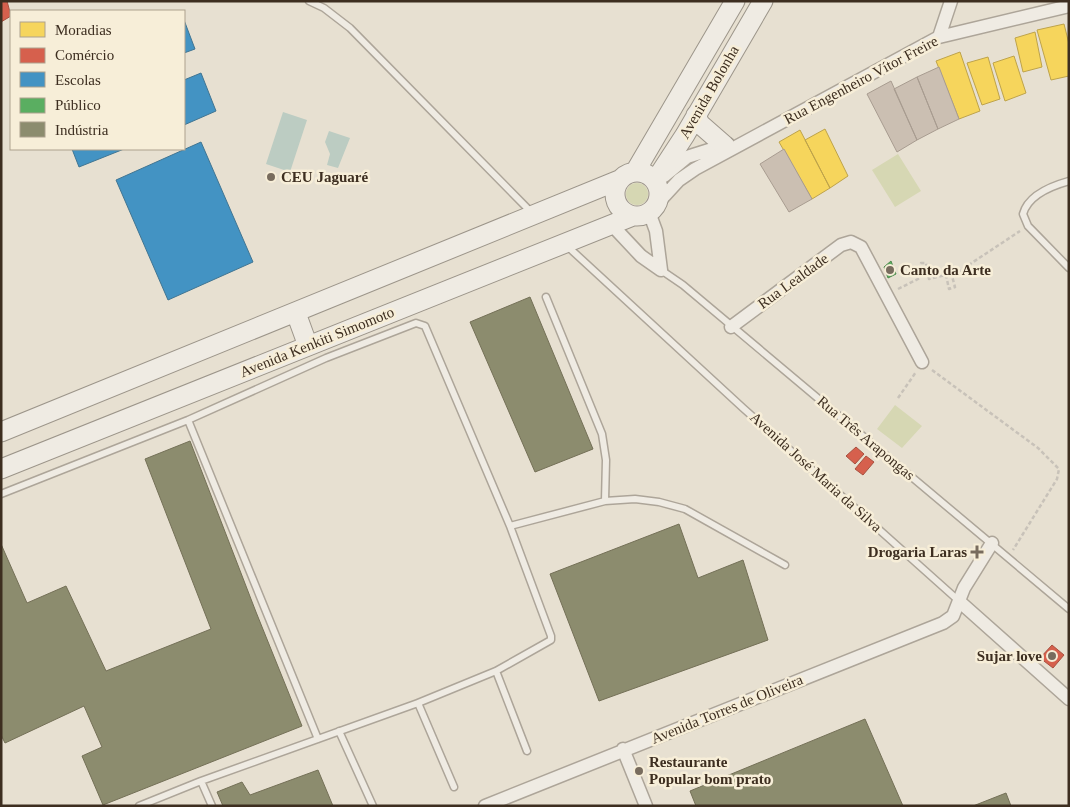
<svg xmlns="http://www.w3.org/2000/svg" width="1070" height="807" viewBox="0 0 1070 807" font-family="'Times New Roman',serif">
<rect width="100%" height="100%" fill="#e7e0d1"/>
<!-- green -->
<path fill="#d6d7b3" d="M898,154L921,191L895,207L872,170Z
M626 194a11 11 0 1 1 22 0a11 11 0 1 1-22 0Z
M895,405L922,426L902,448L877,429Z"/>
<!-- water -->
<path fill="#bcccc2" d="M283,112L307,120L290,172L266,164Z
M329,131L350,138L338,168L327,165L330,154L325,142Z"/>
<!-- homes -->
<path fill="#f6d55c" stroke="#bea34a" d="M1064,24L1069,44V76L1051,80L1037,30Z
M1035,32L1042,67L1023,72L1015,38Z
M960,52L980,111L959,119L936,61Z
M1014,56L1026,93L1005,101L993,63Z
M988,57L1000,99L982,105L967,63Z
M825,129L848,176L830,188L805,140Z
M800,130L830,188L812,199L779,142Z"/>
<!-- shops -->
<path fill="#d6604d" stroke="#a85140" d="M1,1H7L11,16L1,22Z
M856,447L864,454L855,464L846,456Z
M866,456L874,462L863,475L855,469Z
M1052,645L1064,655L1053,668L1040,658Z"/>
<!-- schools -->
<path fill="#4393c3" stroke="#417592" d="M184,20L195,49L184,53Z
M201,73L216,111L184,125V80Z
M201,142L253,262L168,300L116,180Z
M72,149H124L79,167Z"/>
<!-- public -->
<path fill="#5aae61" stroke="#51884e" d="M891,261L896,274L888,278L884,267Z"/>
<!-- industry -->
<path fill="#8c8c6e" stroke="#747057" d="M530,297L593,449L535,472L470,322Z
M190,441L256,612L302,726L103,805L82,756L102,747L84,706L5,743L1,735V544L27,603L66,586L106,671L211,629L145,459Z
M679,524L698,578L743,560L768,640L599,701L550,574Z
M865,719L903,806H696L690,791Z
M318,770L333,806H223L217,792L242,782L250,795Z
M1006,793L1011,806H973Z"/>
<!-- building -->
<path fill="#cbbfb2" stroke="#a89c90" d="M939,67L959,119L938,129L917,77Z
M917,77L938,129L917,140L894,89Z
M891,81L917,140L897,152L867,94Z
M784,149L812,199L789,212L760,164Z"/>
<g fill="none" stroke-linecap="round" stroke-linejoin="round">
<!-- lane casing -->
<g stroke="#ada599" stroke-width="9">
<path id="lane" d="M309,1L324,8L350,28L532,213
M1069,181C1051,186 1028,195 1023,214L1028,226L1069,268
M566,245L743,408L959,601
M661,270L683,285L1069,609
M546,297L602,434L606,460L605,501
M188,420L318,739
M1,494L188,420L326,358L416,323L425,326L510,526L551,636V640L496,671L418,703L201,781
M510,526L605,501L635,499L659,502L685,509L785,565
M496,671L527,751
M418,703L454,787
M339,731L373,806
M139,806L201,781L212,806"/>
</g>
<!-- street casing -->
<g stroke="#ada599" stroke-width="15">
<path id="street" d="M939,37L951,1
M664,176L687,157L728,144
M656,205L679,180L695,169L939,37L1069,6
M649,212L656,231L661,270
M611,224L641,256L661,270
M731,327L841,245L851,242L861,247L922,362
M960,602L1069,699
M623,749L646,806
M485,806L943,623L953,616L964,588L992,543"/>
</g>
<!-- secondary casing -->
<g stroke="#9c958a" stroke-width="21">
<path id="secondary" d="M696,115L700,124L724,145
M615 194a22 22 0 1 1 44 0a22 22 0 1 1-44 0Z
M635,172L735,1
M655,181L685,135L763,1
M296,313L308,346
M1,432L619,180
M1,469L633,216"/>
</g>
<!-- path -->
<path stroke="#c8c2b9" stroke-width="2.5" stroke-dasharray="4 2.5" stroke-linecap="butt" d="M898,289L920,278L921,263H926L929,279L946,275L949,289L955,287L952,276L1020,231
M932,370L1038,448L1059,469L1057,479L1013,550
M898,398L916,372"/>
<!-- lane -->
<use href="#lane" stroke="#efebe3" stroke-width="6"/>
<!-- street -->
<use href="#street" stroke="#efebe3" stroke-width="12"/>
<!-- secondary -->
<use href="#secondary" stroke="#efebe3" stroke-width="19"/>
</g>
<!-- markers -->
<g fill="#786c5e" stroke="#f7eed8" stroke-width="2">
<circle cx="271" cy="177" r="5"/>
<circle cx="890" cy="270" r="5"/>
<path d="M974.5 544.5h5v5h5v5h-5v5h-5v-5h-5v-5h5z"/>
<circle cx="1052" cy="656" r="5"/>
<circle cx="639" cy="771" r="5"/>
</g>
<g text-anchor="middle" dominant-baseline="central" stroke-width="5" stroke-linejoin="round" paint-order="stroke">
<!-- street labels -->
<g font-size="15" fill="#3d2e20" stroke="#f7eed8">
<text transform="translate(861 80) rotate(-28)">Rua Engenheiro Vítor Freire</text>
<text transform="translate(709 92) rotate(-60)">Avenida Bolonha</text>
<text transform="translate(793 281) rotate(-36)">Rua Lealdade</text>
<text transform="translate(317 342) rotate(-22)">Avenida Kenkiti Simomoto</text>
<text transform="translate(866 438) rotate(40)">Rua Três Arapongas</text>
<text transform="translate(816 472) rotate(42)">Avenida José Maria da Silva</text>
<text transform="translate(727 709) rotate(-22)">Avenida Torres de Oliveira</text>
</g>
<!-- poi labels -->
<g font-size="15" font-weight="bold" fill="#3d2e20" stroke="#f7eed8" text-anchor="start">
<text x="281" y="177">CEU Jaguaré</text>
<text x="900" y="270">Canto da Arte</text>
<text x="967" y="552" text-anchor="end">Drogaria Laras</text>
<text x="1042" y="656" text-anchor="end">Sujar love</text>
<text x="649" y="762">Restaurante<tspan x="649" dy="17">Popular bom prato</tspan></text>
</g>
</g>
<!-- border -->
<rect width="1070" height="807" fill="none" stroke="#3d2e20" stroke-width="5"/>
<!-- legend -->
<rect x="10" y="10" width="175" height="140" fill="#f7eed8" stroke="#ada18e"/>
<rect x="20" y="22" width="25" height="15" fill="#f6d55c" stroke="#ada18e"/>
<text x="55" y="35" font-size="15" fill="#3d2e20">Moradias</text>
<rect x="20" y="48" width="25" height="15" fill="#d6604d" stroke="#ada18e"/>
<text x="55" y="60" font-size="15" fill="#3d2e20">Comércio</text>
<rect x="20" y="72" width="25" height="15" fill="#4393c3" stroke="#ada18e"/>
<text x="55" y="85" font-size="15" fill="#3d2e20">Escolas</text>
<rect x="20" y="98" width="25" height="15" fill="#5aae61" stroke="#ada18e"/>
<text x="55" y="110" font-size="15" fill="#3d2e20">Público</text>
<rect x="20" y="122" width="25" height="15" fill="#8c8c6e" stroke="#ada18e"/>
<text x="55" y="135" font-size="15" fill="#3d2e20">Indústria</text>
</svg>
